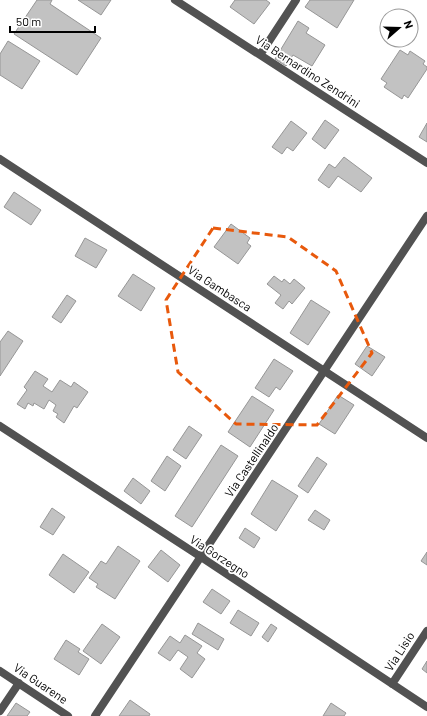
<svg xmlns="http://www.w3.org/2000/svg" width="427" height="716" viewBox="0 0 427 716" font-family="Barlow,sans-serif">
<rect width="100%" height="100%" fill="#fff"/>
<!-- building -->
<path fill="#c2c2c2" stroke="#969696" d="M37,0H52L50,4L101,38L77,75L14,34Z
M78,0H111L101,15Z
M235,0H266L270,3L254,24L230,7Z
M310,0H354L337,28L305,7Z
M298,21L309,28L306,33L325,45L312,66L293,55L286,66L275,59Z
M8,41L40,61L22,89L0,75V54Z
M400,50L408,55L410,51L425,61L423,64L427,67V69L408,98L404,95L402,99L384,87L387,83L381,79Z
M325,120L339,130L325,149L312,139Z
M291,121L307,133L293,151L287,147L282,154L272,147Z
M427,123V142L419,137Z
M344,157L372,178L361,192L338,176L329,188L318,180L329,164L335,168Z
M14,192L41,210L31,225L4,207Z
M231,224L250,238L247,243L251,246L238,264L214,247Z
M85,238L107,250L96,268L75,256Z
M133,274L155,288L141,311L118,296Z
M274,276L282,282L284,279L290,284L294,279L305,288L292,304L289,301L283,309L275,303L281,295L267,284Z
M67,295L76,301L61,323L52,317Z
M311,300L330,312L308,345L290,333Z
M8,331L23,341L0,376V342Z
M367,346L385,357L372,376L355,364Z
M274,359L293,371L280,390L276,387L269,397L255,388Z
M35,371L48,379L43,386L52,392L60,380L71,387L74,382L88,392L77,408L74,406L64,423L56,417L58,414L53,411L56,405L49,400L44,409L34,403L33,406L28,403L25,409L17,404L27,390L24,387Z
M338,395L354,405L335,434L319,424Z
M252,396L274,410L250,447L228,432Z
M189,426L202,435L186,459L173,450Z
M221,445L238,456L192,527L175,516Z
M167,456L181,466L165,491L151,481Z
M317,457L327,464L308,493L298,486Z
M133,478L150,491L141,504L124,491Z
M272,480L298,496L276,531L251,514Z
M52,508L65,517L53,535L40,527Z
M315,510L330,520L324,530L308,520Z
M245,528L260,538L254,548L239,538Z
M118,546L140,561L115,599L96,587L98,584L89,578L101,561L106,564Z
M161,550L180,565L168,582L148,567Z
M427,552V565L421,561Z
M63,554L89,572L74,593L49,575Z
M212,589L230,601L221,614L203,602Z
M238,610L259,623L251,636L230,623Z
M198,623L224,639L218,650L192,634Z
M102,624L120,637L101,664L83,651Z
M271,624L277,628L268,642L262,637Z
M185,635L202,646L197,653L205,659L192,678L180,669L188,657L178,650L170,661L158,653L170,636L180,643Z
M66,640L80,649L78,652L89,659L79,675L54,659Z
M427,661V673L422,669Z
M130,700L150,714L149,716H119Z
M16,703L30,712L27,716H7Z
M331,703L346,713L344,716H323Z"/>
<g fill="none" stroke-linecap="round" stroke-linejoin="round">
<!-- minor -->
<path stroke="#525252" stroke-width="8" d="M175,0L427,163
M260,55L296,0
M0,159L427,438
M0,426L201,557L427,707
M0,671L68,716
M392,684L427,631
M0,711L19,683
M95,716L427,216"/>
</g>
<!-- marked area -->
<path fill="none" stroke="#e8590c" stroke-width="3" stroke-dasharray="8 5" stroke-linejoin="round" d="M213,228L288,237L336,271L372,353L317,425L236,424L178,372L166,300Z"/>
<g text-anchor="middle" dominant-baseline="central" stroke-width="3.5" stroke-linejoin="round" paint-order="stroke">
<!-- street labels -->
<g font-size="12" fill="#000" stroke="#fff">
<text transform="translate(308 71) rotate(33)">Via Bernardino Zendrini</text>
<text transform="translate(220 288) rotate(33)">Via Gambasca</text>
<text transform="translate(251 460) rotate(-56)">Via Castellinaldo</text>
<text transform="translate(220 556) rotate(33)">Via Gorzegno</text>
<text transform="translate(399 651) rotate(-57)">Via Lisio</text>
<text transform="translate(41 683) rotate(34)">Via Guarene</text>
</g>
</g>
<!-- north arrow -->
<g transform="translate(399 28) rotate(70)"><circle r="19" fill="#ffffff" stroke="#999999"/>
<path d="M0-3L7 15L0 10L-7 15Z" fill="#000000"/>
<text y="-6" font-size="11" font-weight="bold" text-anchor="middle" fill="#000000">N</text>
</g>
<!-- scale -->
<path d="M10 26v6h85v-6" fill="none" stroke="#000000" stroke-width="2"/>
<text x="16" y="26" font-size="12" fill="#000000" stroke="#ffffff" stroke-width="3" paint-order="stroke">50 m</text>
</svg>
